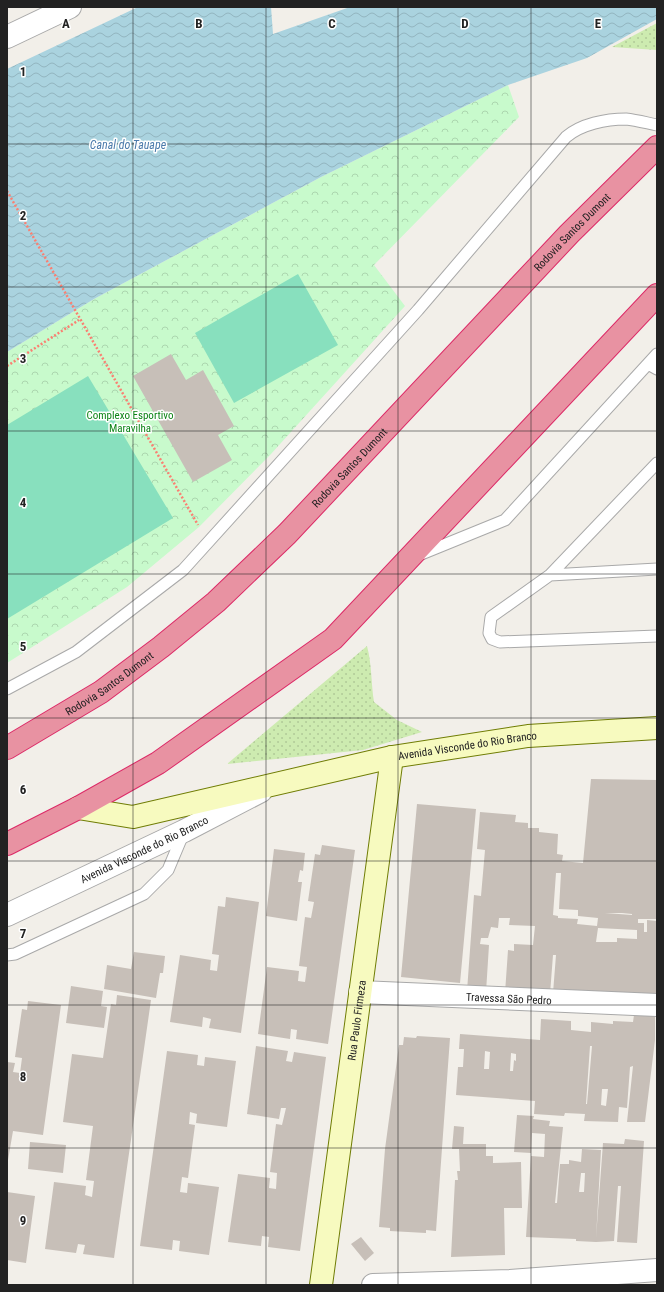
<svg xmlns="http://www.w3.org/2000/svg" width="664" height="1292" viewBox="0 0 664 1292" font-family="'Roboto Condensed',sans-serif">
<defs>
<pattern id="grass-dots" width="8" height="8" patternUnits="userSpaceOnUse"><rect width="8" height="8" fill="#cdebb0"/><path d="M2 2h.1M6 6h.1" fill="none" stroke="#b0c997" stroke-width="1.8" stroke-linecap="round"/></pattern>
<pattern id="park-crowns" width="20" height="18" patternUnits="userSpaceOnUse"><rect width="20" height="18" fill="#c8facc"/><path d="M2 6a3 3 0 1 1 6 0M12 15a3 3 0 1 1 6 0" fill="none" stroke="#acd6af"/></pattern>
<pattern id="water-waves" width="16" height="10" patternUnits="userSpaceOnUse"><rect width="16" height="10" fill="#aad3df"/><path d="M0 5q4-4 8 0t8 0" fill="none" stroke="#92b5bf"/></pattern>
</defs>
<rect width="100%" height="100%" fill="#f2efe9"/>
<!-- grass -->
<path fill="url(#grass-dots)" d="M657,23V50L612,47Z
M367,646C372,665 371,683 374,702L397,720L422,732L363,750L227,764Z"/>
<!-- park -->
<path fill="url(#park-crowns)" d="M508,85L519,117L374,265L405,306L271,454L199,527L127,587L7,663V352L94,299L321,177Z"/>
<!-- pitch -->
<path fill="#88e0be" d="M298,274L338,345L234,403L195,333Z
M88,376L173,518L7,619V425Z"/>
<!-- water -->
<path fill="url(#water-waves)" d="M138,7H271L273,34L350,7H657V19L587,58L508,85L321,177L94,299L7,352V69Z"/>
<!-- building -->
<path fill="#c7bfb8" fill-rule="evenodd" d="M171,354L186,380L203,370L234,426L218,435L232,460L193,482L133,376Z
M591,779L657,780L656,919H638V923H644V932H647V920L657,921L656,996L553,993L556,955H553L550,994L505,993L508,950L514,951V944L533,945L535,926L509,925L510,918H499L498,928L491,927L488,938H481L480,944L489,945L486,992L467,991L474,895L481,896L485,850L477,849L480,812L516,815L515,822L528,823V828H539V832L558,834L557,854L563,855L562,861L583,863ZM556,873H561L559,909L578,910V916L598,918L597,926L577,924L578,919L558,918V916L553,915ZM605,913H622L632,914V915ZM598,928L637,930V939L617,938V942H596Z
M417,804L476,809L460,983L401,977Z
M322,845L355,850L328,1044L296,1039L297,1030L291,1029L290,1039L258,1034L267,967L299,971L298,981L305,982L307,967L299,966L305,917L311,918L314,902L308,901L315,854L320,855Z
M274,849L305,853L303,871L300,870L298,882H302L297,921L266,916Z
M226,897L259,902L241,1033L209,1028L211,1019L203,1017L202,1027L170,1022L180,955L211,960L210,970L217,971L219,955L212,954L218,906L225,907Z
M134,952L165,956L163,973H160L156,998L104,989L107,965L131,969Z
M71,986L103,991L101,1006L107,1007L104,1028L66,1023Z
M117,995L151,1000L114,1258L83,1254L85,1245L78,1244L76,1253L45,1249L54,1182L86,1186L85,1195L92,1197L94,1181L86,1180L93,1126L63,1122L72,1054L103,1058L111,1004L116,1005Z
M28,1001L61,1005L43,1135L13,1131L7,1166V1062L15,1063L13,1072L20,1073L22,1058L15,1057L22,1009L27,1010Z
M655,1014V1040L645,1122H627L633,1066L630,1067L627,1108L619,1107L618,1122L584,1121L585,1114L565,1113L564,1116L534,1114L535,1101L456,1095L458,1067H463L464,1049H459L460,1034L540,1040L541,1019L571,1021V1030L591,1032V1022L613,1024V1021L633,1022L634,1015ZM590,1046H592L587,1104H586ZM485,1051L490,1052L489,1069H484ZM511,1053L516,1054V1061L514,1060L513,1071H510ZM602,1089H608L606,1106L601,1105Z
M417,1036L450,1038L436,1231L426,1230V1233L390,1231V1228L379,1227L385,1149L399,1045H403L404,1037L416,1038Z
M256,1046L288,1051L286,1061L292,1062L294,1052L326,1057L300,1251L268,1247L269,1237L262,1236L261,1246L228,1242L238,1174L270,1178L269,1188L276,1189L277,1173L270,1172L276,1124L282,1125L286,1108H281L279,1119L247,1114Z
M167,1051L198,1055L197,1065L204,1066L205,1057L236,1061L227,1127L196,1123L197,1114L190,1112L189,1124L195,1125L188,1178L182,1177L180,1192L187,1193L188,1183L219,1187L209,1255L179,1251L180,1241L173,1240L172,1250L140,1246Z
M517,1115L534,1116L533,1119L550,1121L549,1126L563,1127L555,1203H557L560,1164H569V1160L581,1162L582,1149L601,1150L596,1238L603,1143L624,1144L625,1139L644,1141L637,1243L617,1242L621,1186H618L614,1241L596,1242L576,1241V1239L526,1237L531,1156L544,1157L545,1134L532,1133L531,1153L514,1152ZM581,1173H585L584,1192H579Z
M454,1126L464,1127L463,1144H486V1156H493V1163L521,1162L522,1208H504L505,1255L451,1257L455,1180H458L457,1171H460L459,1149H452Z
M30,1142L66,1145L63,1173L28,1169Z
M7,1192L35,1196L26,1263L7,1260Z
M361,1237L374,1253L365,1261L351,1244Z"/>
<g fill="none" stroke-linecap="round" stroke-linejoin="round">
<!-- lane casing -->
<g stroke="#a9a9a9" stroke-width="13">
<path id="lane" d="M648,364L657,369
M657,463L550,575L491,617L489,633L492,639L500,642L657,636
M419,555L505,520L657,354
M550,575L657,569
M7,689L76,652L183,570L418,310L566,137C581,124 606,119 626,119C636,120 647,123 657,125
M7,955L15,954L144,894L168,870L184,832"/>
</g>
<!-- street casing -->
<g stroke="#a9a9a9" stroke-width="24">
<g id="street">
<path d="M7,37L70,7"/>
<path id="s1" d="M7,915L184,831L261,791"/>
<path id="s2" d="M360,992L657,1005"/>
<path d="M373,1285L510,1281L657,1270"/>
</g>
</g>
<!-- secondary casing -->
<g stroke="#707d05" stroke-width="24">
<g id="secondary">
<path id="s3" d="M78,808L133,817L392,757L528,736L657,728"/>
<path id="s4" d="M321,1285L392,757"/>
</g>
</g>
<!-- highway casing -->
<g stroke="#dc2a67" stroke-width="24">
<g id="highway">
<path id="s5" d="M7,748L101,692L161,647L216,602L287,534L569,234L657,147"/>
<path d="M7,844L78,808L158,763L333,639L657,295"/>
</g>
</g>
<!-- path -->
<path stroke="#fa8072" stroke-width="2.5" stroke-dasharray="2 2" stroke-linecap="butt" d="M7,191L198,525
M7,366L79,320"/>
<!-- lane -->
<use href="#lane" stroke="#fff" stroke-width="11"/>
<!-- street -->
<use href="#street" stroke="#fff" stroke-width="22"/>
<!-- secondary -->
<use href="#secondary" stroke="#f7fabf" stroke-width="22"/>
<!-- highway -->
<use href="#highway" stroke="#e892a2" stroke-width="22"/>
</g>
<!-- grid -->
<path fill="none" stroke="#222" stroke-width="1" stroke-opacity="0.55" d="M133,7V1285M266,7V1285M398,7V1285M531,7V1285M7,144H657M7,287H657M7,431H657M7,574H657M7,718H657M7,861H657M7,1005H657M7,1148H657"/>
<g text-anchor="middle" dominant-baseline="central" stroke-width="3" stroke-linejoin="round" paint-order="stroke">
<!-- street labels -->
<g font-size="11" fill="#222" stroke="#fff">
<text stroke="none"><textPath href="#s5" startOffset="769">Rodovia Santos Dumont</textPath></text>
<text stroke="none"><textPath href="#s5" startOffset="445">Rodovia Santos Dumont</textPath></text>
<text stroke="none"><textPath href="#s5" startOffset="121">Rodovia Santos Dumont</textPath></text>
<text stroke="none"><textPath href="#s3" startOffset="398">Avenida Visconde do Rio Branco</textPath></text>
<text stroke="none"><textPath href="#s1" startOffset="152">Avenida Visconde do Rio Branco</textPath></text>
<text stroke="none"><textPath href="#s2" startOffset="149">Travessa São Pedro</textPath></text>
<text stroke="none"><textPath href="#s4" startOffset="267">Rua Paulo Firmeza</textPath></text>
</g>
<!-- park labels -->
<g font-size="11" fill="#0c8416" stroke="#fff">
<text x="130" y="415">Complexo Esportivo<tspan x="130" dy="13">Maravilha</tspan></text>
</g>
<!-- water labels -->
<g font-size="12" font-style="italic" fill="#4a7aab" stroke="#fff">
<text x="128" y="145">Canal do Tauape</text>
</g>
</g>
<g font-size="13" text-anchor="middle" font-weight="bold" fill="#222" stroke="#fff" stroke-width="3" stroke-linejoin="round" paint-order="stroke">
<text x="66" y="28">A</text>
<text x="199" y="28">B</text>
<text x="332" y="28">C</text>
<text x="465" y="28">D</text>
<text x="598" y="28">E</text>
<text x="23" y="76">1</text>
<text x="23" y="220">2</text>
<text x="23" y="363">3</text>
<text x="23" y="507">4</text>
<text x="23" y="651">5</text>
<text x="23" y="794">6</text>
<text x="23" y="938">7</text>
<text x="23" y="1081">8</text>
<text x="23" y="1225">9</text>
</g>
<!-- border -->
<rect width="664" height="1292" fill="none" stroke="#222222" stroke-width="16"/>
</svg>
